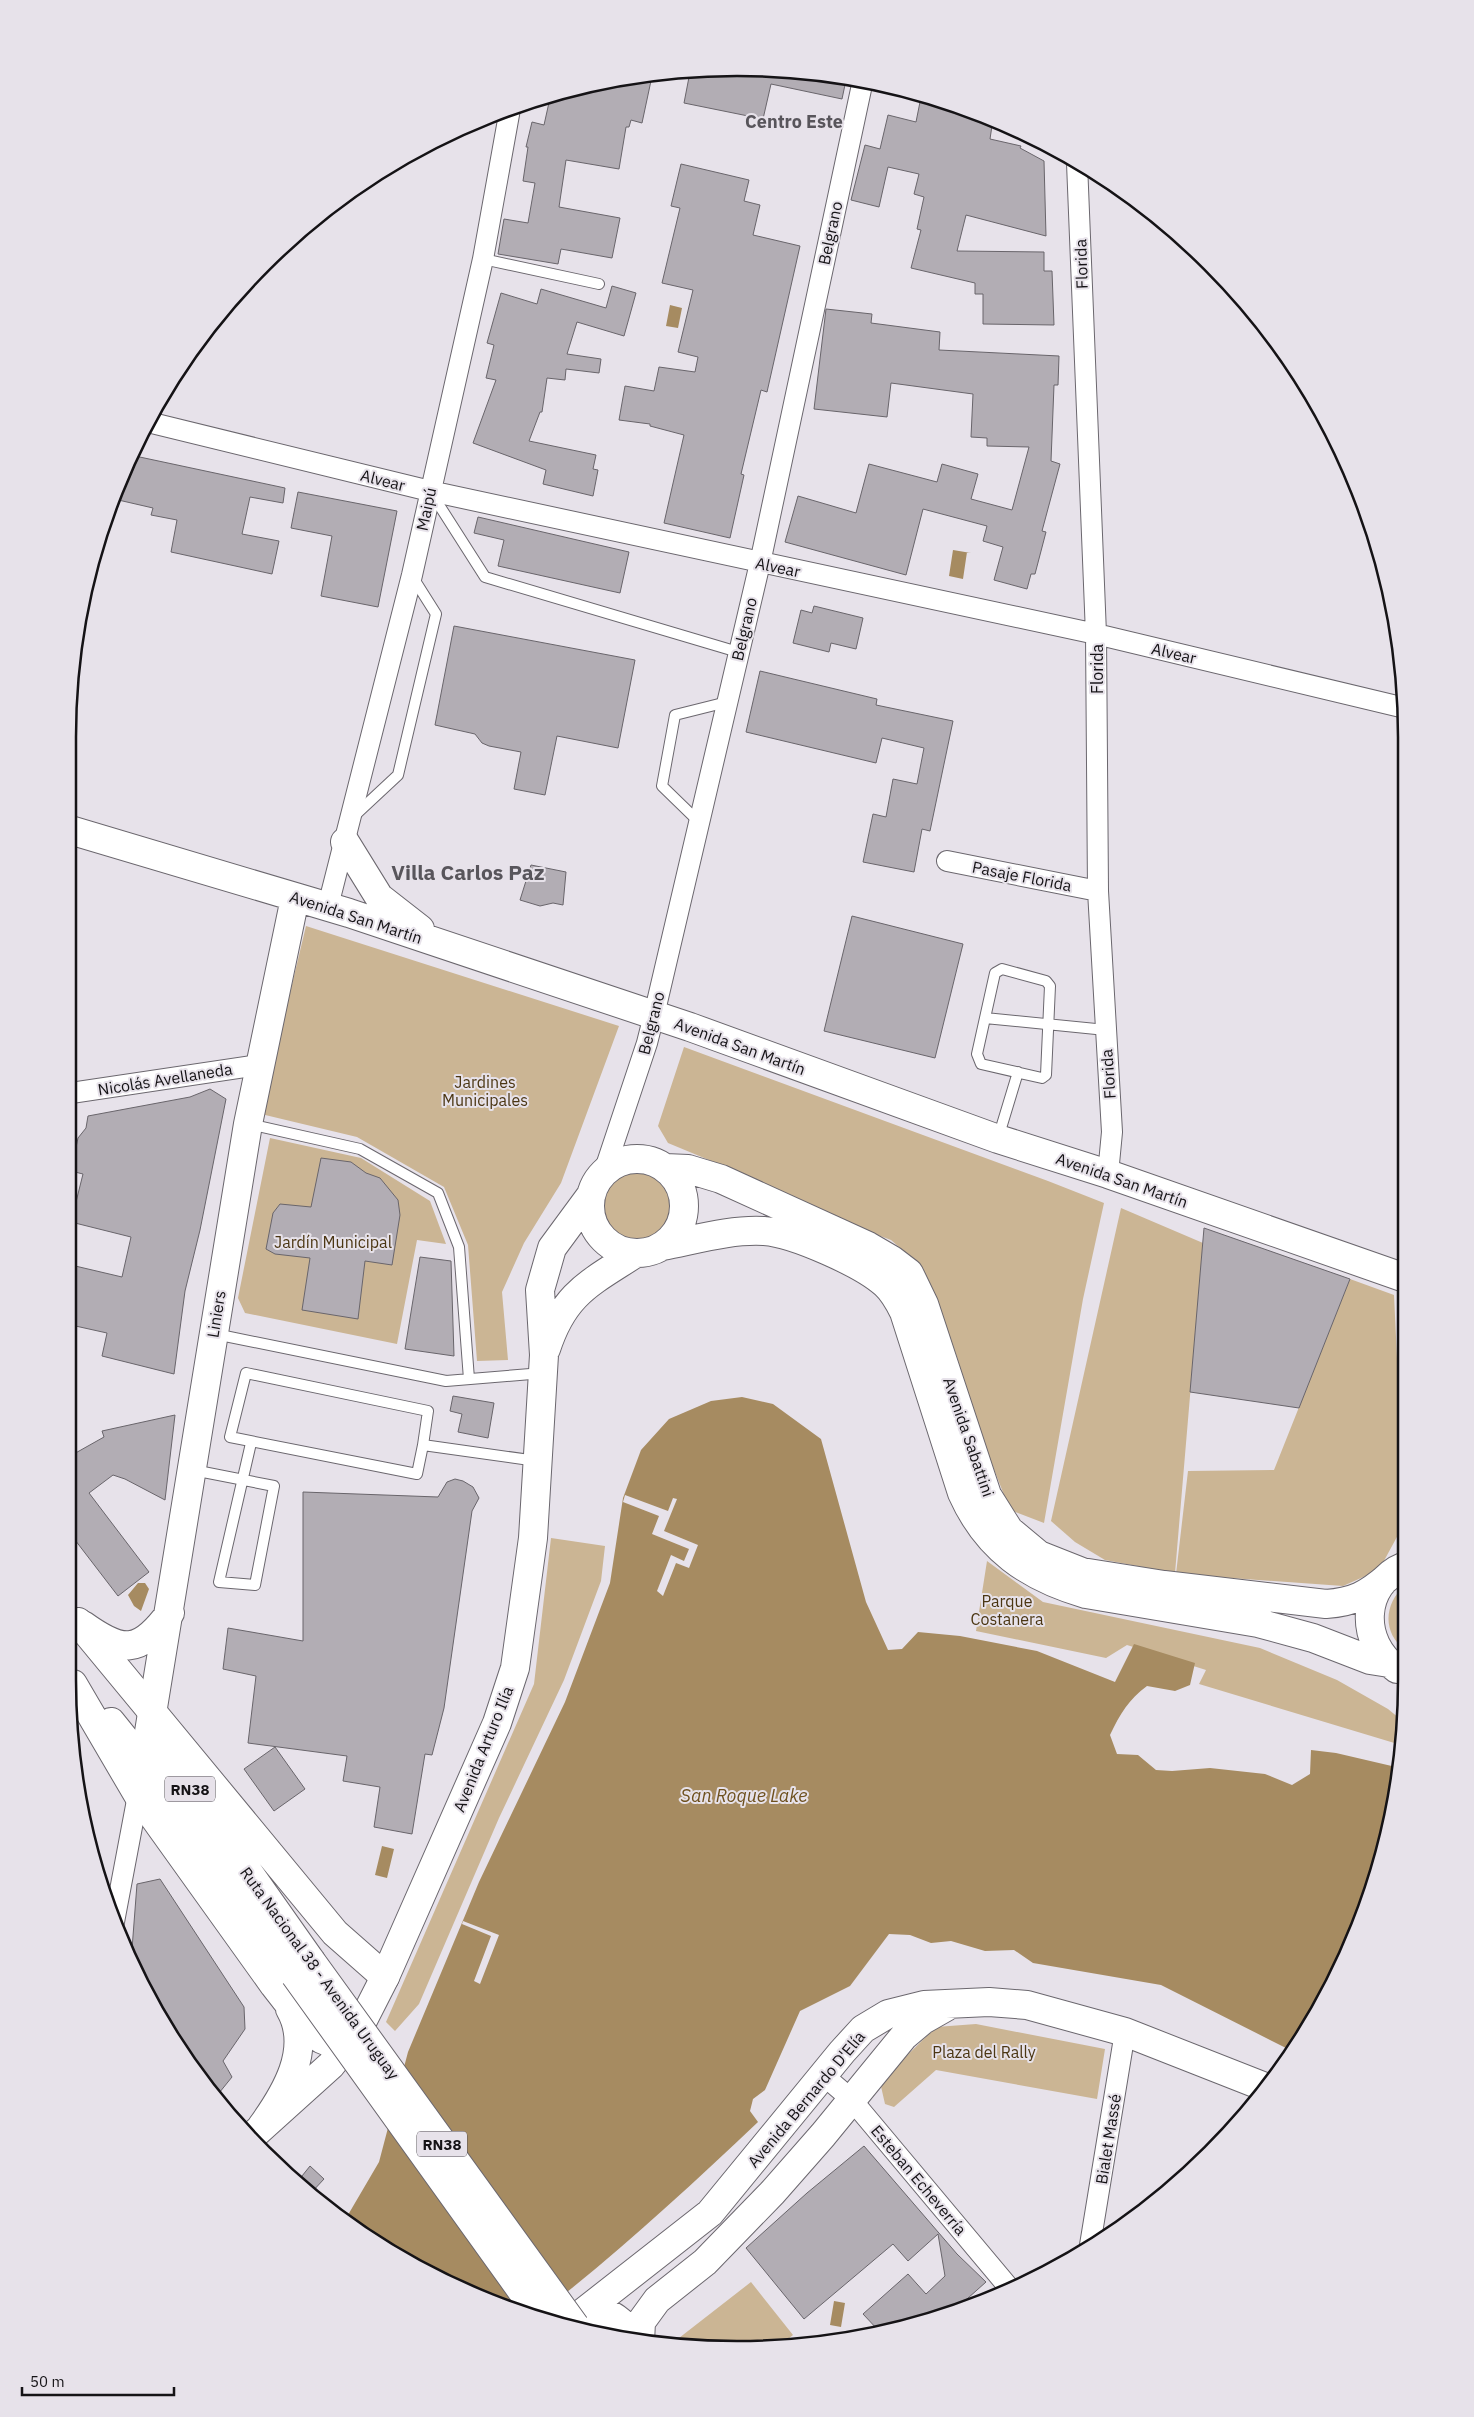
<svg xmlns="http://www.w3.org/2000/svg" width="1474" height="2417" viewBox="0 0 1474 2417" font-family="'IBM Plex Sans',sans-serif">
<rect width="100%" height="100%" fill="#e7e2ea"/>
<!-- green -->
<path fill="#cbb594" d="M306,926L619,1026L561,1183L524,1243L502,1292L508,1360L477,1361L468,1245L444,1187L357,1137L261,1114Z
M684,1047L1048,1181L1104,1203L1083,1299L1044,1523L1010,1510L978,1429L957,1357L923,1268L891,1240L859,1228L757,1180L668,1143L658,1126Z
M270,1138L361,1158L430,1201L446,1244L417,1240L397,1344L245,1313L238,1298Z
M602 1207a34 34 0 1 1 68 0a34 34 0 1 1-68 0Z
M1121,1208L1203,1243L1175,1573L1105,1560L1075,1542L1051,1521Z
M1350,1279L1394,1295L1401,1443L1398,1535L1379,1570L1343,1586L1176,1574L1188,1471L1274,1470Z
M551,1538L605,1546L601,1581L564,1680L499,1818L419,2004L395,2031L386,2022L534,1684Z
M987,1561L1043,1602L1260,1648L1337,1680L1388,1709L1405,1723L1401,1745L1199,1684L1206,1670L1127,1645L1106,1658L976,1631Z
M1405,1585V1650C1382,1632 1384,1604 1405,1585Z
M976,2024L1105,2049L1097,2099L936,2070L894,2107L885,2104L880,2082L936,2027Z
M751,2282L793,2335L778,2347L737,2349L670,2345Z"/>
<!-- water -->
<path fill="#a68b61" d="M670,305L682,308L678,328L666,326Z
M953,550L971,553L967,552L963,579L949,576Z
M742,1397L773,1404L821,1439L866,1602L888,1650L902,1649L918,1632L960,1636L1037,1651L1115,1682L1134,1644L1195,1663L1190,1685L1175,1691L1147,1686C1129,1699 1120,1714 1110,1735L1117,1754L1138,1755L1156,1770L1172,1771L1210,1768L1265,1774L1292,1785L1310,1774L1311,1750L1336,1753L1396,1767L1371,1895L1294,2052L1161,1985L1033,1963L1014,1950L985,1951L951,1941L931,1943L910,1935L889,1934L850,1986L800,2011L765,2090L753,2099L750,2111L758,2122C686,2190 614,2257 535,2317L522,2314L365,2237L345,2220L379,2162L408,2052L479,1882L565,1702L610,1583L623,1498L641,1450L669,1419L711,1401Z
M138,1583H145L149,1589L141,1611L134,1606L128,1595Z
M382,1846L394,1849L387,1878L375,1875Z
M834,2301L845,2303L841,2327L830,2325Z"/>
<!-- pier -->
<path fill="#e7e2ea" d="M625,1495L668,1511L673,1498L677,1499L664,1531L698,1545L689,1568L676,1563L663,1596L657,1591L671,1555L684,1561L689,1549L652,1534L659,1516L623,1502Z
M463,1921L499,1935L480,1984L474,1981L491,1936L462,1924Z"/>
<!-- building -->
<path fill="#b2adb4" stroke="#69656b" d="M737,68L831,77L846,80L842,99L771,84L763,119L684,103L690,72Z
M652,76L642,123L631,120L629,127H626L619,169L566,160L559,207L620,218L612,258L561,249L558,264L498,254L504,219L528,223L535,183L523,181L528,147H526L532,122L544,125L550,98L607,80Z
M921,97L993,119L990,139L1021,146L1020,148L1044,161L1046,236L966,215L957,251L1044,252V271H1052L1054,325L983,324V294H975V283L911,268L921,230L917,229L924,197L914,194L919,174L888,167L879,207L851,200L865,145L880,149L888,115L916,122Z
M681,164L749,180L744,201L760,205L753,235L800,246L767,392L761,390L741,474L744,475L730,538L664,523L684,435L650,426V424L619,420L625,386L654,391L659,367L695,372L698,357L678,352L693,290L662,283L680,208L671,206Z
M612,286L636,293L624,336L577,322L567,354L601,359L599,373L566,369L565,380L547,378L542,412H540L529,441L596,455L593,469L598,470L593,496L543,484L546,470L473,443L496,380L486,378L494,345L487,343L501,293L537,304L541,289L606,308Z
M826,309L872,314L871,323L940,332L939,350L1059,356L1058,385H1054L1051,461L1060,464L1042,531L1046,532L1035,574H1031L1027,589L994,580L1003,547L983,541L987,526L923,509L906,575L785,542L798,496L856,513L869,464L937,482L942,464L978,474L971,499L1012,510L1029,447L987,446V438L971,437L973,394L891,383L887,417L814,409Z
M135,456L285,488L283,503L250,497L242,534L279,541L272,574L171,552L177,520L151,515L153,508L114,499Z
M298,492L397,511L378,607L321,596L332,536L291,528Z
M478,517L629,552L620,593L498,566L504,540L474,533Z
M814,606L863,618L856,649L831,643L829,652L793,643L801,610L812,613Z
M454,626L635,660L618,748L557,736L545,795L514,789L521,752L489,746L482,743L475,734L435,725Z
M760,671L877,699L876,705L953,721L930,831L922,829L914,872L863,862L873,814L886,817L893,779L917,784L924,748L882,738L876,763L746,732Z
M531,865L566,872L563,905L553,903L540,906L520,900Z
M852,916L963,944L935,1058L824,1031Z
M210,1089L226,1099L200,1230L185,1291L174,1374L102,1356L107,1333L71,1325V1265L122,1277L131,1237L71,1222L83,1174L71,1171L78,1138L86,1128L88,1116L190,1097Z
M321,1158L351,1162L366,1173L380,1178L398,1200L400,1215L392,1265L365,1261L358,1319L302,1310L310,1258L275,1254L266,1249L273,1213L280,1204L311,1207Z
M1204,1228L1350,1279L1299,1408L1190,1392Z
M420,1257L451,1261L454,1356L405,1349Z
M453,1396L494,1403L488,1438L458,1432L462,1414L450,1411Z
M175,1415L165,1500L125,1479L113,1475L89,1493L149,1572L118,1596L72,1536V1455L104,1437L102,1431Z
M455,1479L463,1481L473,1487L479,1498L472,1511L444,1708L432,1755L425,1754L412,1834L374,1827L380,1787L343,1781L347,1756L248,1743L256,1676L223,1669L228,1628L303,1641V1492L438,1497L447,1482Z
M275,1747L305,1789L274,1811L244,1769Z
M160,1879L244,2007L245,2029L223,2061L232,2077L215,2098L206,2087L137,1976L131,1962L137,1884Z
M864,2146L957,2254L986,2282L949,2315L879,2331L863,2314L908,2274L926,2294L945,2276L938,2234L908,2261L893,2244L804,2319L746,2248L807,2193Z
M310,2166L324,2179L311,2193L298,2181Z"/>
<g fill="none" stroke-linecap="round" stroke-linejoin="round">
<!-- lane casing -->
<g stroke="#6b676e" stroke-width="12">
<path id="lane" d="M483,259L599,284
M432,494L485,577L738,652
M354,816L398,775L436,614L412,576
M698,821L662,786L675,715L727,702
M1002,969L1046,981L1050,986L1046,1075L1042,1078L981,1064L977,1054L995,973Z
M985,1018L1106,1030
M249,1124L360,1149L438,1193L459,1247L469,1379
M998,1138L1018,1072
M215,1334L446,1381L543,1373
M423,1445L417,1474L230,1437L246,1373L428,1411L423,1445L537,1461
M193,1470L274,1486L255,1585L219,1582L251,1443"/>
</g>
<!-- street casing -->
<g stroke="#6b676e" stroke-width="22">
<path id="street" d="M1077,163L1096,634L1098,891L1112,1132L1108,1174
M152,423L430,491L1096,634L1405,708
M947,861L1098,891
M328,906L412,575L483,259L510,109
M71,1093L259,1065
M604,1172L647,1043L654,1015L760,563L863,80
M114,1922L138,1795
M823,2075L851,2099L1011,2290
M1090,2245L1125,2032"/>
</g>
<!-- secondary casing -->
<g stroke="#6b676e" stroke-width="30">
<path id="secondary" d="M70,830L349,913L690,1027L998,1139L1108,1174L1405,1278
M345,842L379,897L420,929
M590 1206a47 47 0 1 1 94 0a47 47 0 1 1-94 0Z
M665,1168L688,1169L721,1179L868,1246L892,1260L909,1273L924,1304L987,1495L1009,1530L1039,1555L1082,1572L1164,1585L1326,1604C1354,1602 1367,1595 1388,1577
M662,1246C694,1240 731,1229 764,1231C794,1233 863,1264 885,1284C894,1292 899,1302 904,1312L962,1493C987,1549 1028,1577 1086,1594L1258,1623L1313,1638L1370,1660L1389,1663
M546,1349C564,1293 590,1283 636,1253
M83,1625C122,1653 139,1655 170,1613
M1397,1669C1359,1643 1360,1584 1405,1566
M149,1732L248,1124L295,898
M250,2138L331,2065L357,2032L385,1977L497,1723L515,1668L533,1538L544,1355L540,1290L552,1248L591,1195
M574,2319C607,2305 617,2315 637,2341
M567,2325L710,2213L842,2052L863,2029L888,2014L924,2005L989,2002L1027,2005L1125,2032L1265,2087
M640,2342L641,2322L657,2300L705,2262L772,2193L823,2135L904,2036L923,2020L946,2007"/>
</g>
<!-- primary casing -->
<g stroke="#6b676e" stroke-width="30">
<path id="primary" d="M78,1622L335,1933L385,1977
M73,1684L138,1795L274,1985L306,2026L321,2039L338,2046L349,2043
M111,1722L140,1758L295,1975
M159,1745L311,1961
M262,2126C285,2094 313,2049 290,2009"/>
</g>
<!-- lane -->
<use href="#lane" stroke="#fff" stroke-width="10"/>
<!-- street -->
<use href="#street" stroke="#fff" stroke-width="20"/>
<!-- secondary -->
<use href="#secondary" stroke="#fff" stroke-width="28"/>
<!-- primary -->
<use href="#primary" stroke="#fff" stroke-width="28"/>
<!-- primary-bridge casing -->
<g stroke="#6b676e" stroke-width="30" stroke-linecap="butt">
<path id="primary-bridge" d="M311,1961L575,2326
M295,1975L542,2319"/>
</g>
<!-- primary-bridge -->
<use href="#primary-bridge" stroke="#fff" stroke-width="28"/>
</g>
<g text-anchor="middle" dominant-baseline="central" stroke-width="4" stroke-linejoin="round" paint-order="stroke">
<!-- shield labels -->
<g fill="#e7e2ea" stroke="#545156" stroke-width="1">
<rect x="165" y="1776.5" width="50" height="25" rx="4"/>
<rect x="417" y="2131.5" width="50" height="25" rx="4"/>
</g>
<g font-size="15" font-weight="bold" fill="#151316">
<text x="190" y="1789">RN38</text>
<text x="442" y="2144">RN38</text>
</g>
<!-- street labels -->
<g font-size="16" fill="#151316" stroke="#e7e2ea">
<text transform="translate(830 233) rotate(-78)">Belgrano</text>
<text transform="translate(1081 264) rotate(-92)">Florida</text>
<text transform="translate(383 480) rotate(14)">Alvear</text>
<text transform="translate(426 509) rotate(-78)">Maipú</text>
<text transform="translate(778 567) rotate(12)">Alvear</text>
<text transform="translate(744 629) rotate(-77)">Belgrano</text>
<text transform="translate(1174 653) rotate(13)">Alvear</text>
<text transform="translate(1097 669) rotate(-90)">Florida</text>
<text transform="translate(1022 876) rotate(11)">Pasaje Florida</text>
<text transform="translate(356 917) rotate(18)">Avenida San Martín</text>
<text transform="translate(651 1023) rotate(-76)">Belgrano</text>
<text transform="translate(740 1046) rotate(20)">Avenida San Martín</text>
<text transform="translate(1108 1074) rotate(-94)">Florida</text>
<text transform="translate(165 1079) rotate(-9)">Nicolás Avellaneda</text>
<text transform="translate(1122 1180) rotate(19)">Avenida San Martín</text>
<text transform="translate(216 1314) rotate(-81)">Liniers</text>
<text transform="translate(969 1437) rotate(71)">Avenida Sabattini</text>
<text transform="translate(483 1749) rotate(-68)">Avenida Arturo Ilía</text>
<text transform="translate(320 1973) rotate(54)">Ruta Nacional 38 - Avenida Uruguay</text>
<text transform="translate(806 2099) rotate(-50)">Avenida Bernardo D'Elía</text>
<text transform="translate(1108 2139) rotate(-81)">Bialet Massé</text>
<text transform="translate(919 2180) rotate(50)">Esteban Echeverría</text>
</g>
<!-- park labels -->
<g font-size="16" fill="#4b3613" stroke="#e7e2ea">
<text x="485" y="1082">Jardines<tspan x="485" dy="18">Municipales</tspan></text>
<text x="333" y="1242">Jardín Municipal</text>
<text x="1007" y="1601">Parque<tspan x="1007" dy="18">Costanera</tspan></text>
<text x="984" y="2052">Plaza del Rally</text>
</g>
<!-- neighbourhood labels -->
<g font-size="18" font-weight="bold" fill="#58555b" stroke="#e7e2ea">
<text x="794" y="121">Centro Este</text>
</g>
<!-- water labels -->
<g font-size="18" font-style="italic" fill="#6e501e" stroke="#e7e2ea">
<text x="744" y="1795">San Roque Lake</text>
</g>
<!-- district labels -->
<g font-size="21" font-weight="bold" fill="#58555b" stroke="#e7e2ea">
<text x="468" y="872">Villa Carlos Paz</text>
</g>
</g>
<!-- crop -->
<path d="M0 0H1474V2417H0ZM737 76H737A661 661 0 0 1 1398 737V1680A661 661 0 0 1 737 2341H737A661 661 0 0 1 76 1680V737A661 661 0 0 1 737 76Z" fill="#e7e2ea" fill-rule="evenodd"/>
<path fill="none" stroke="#151316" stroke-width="2.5" d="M737 76H737A661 661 0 0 1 1398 737V1680A661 661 0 0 1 737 2341H737A661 661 0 0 1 76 1680V737A661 661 0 0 1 737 76Z"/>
<!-- scale -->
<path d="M22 2387v8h152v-8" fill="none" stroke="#151316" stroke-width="2.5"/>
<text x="30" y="2387" font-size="15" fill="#151316" stroke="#e7e2ea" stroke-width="4" paint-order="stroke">50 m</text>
</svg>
